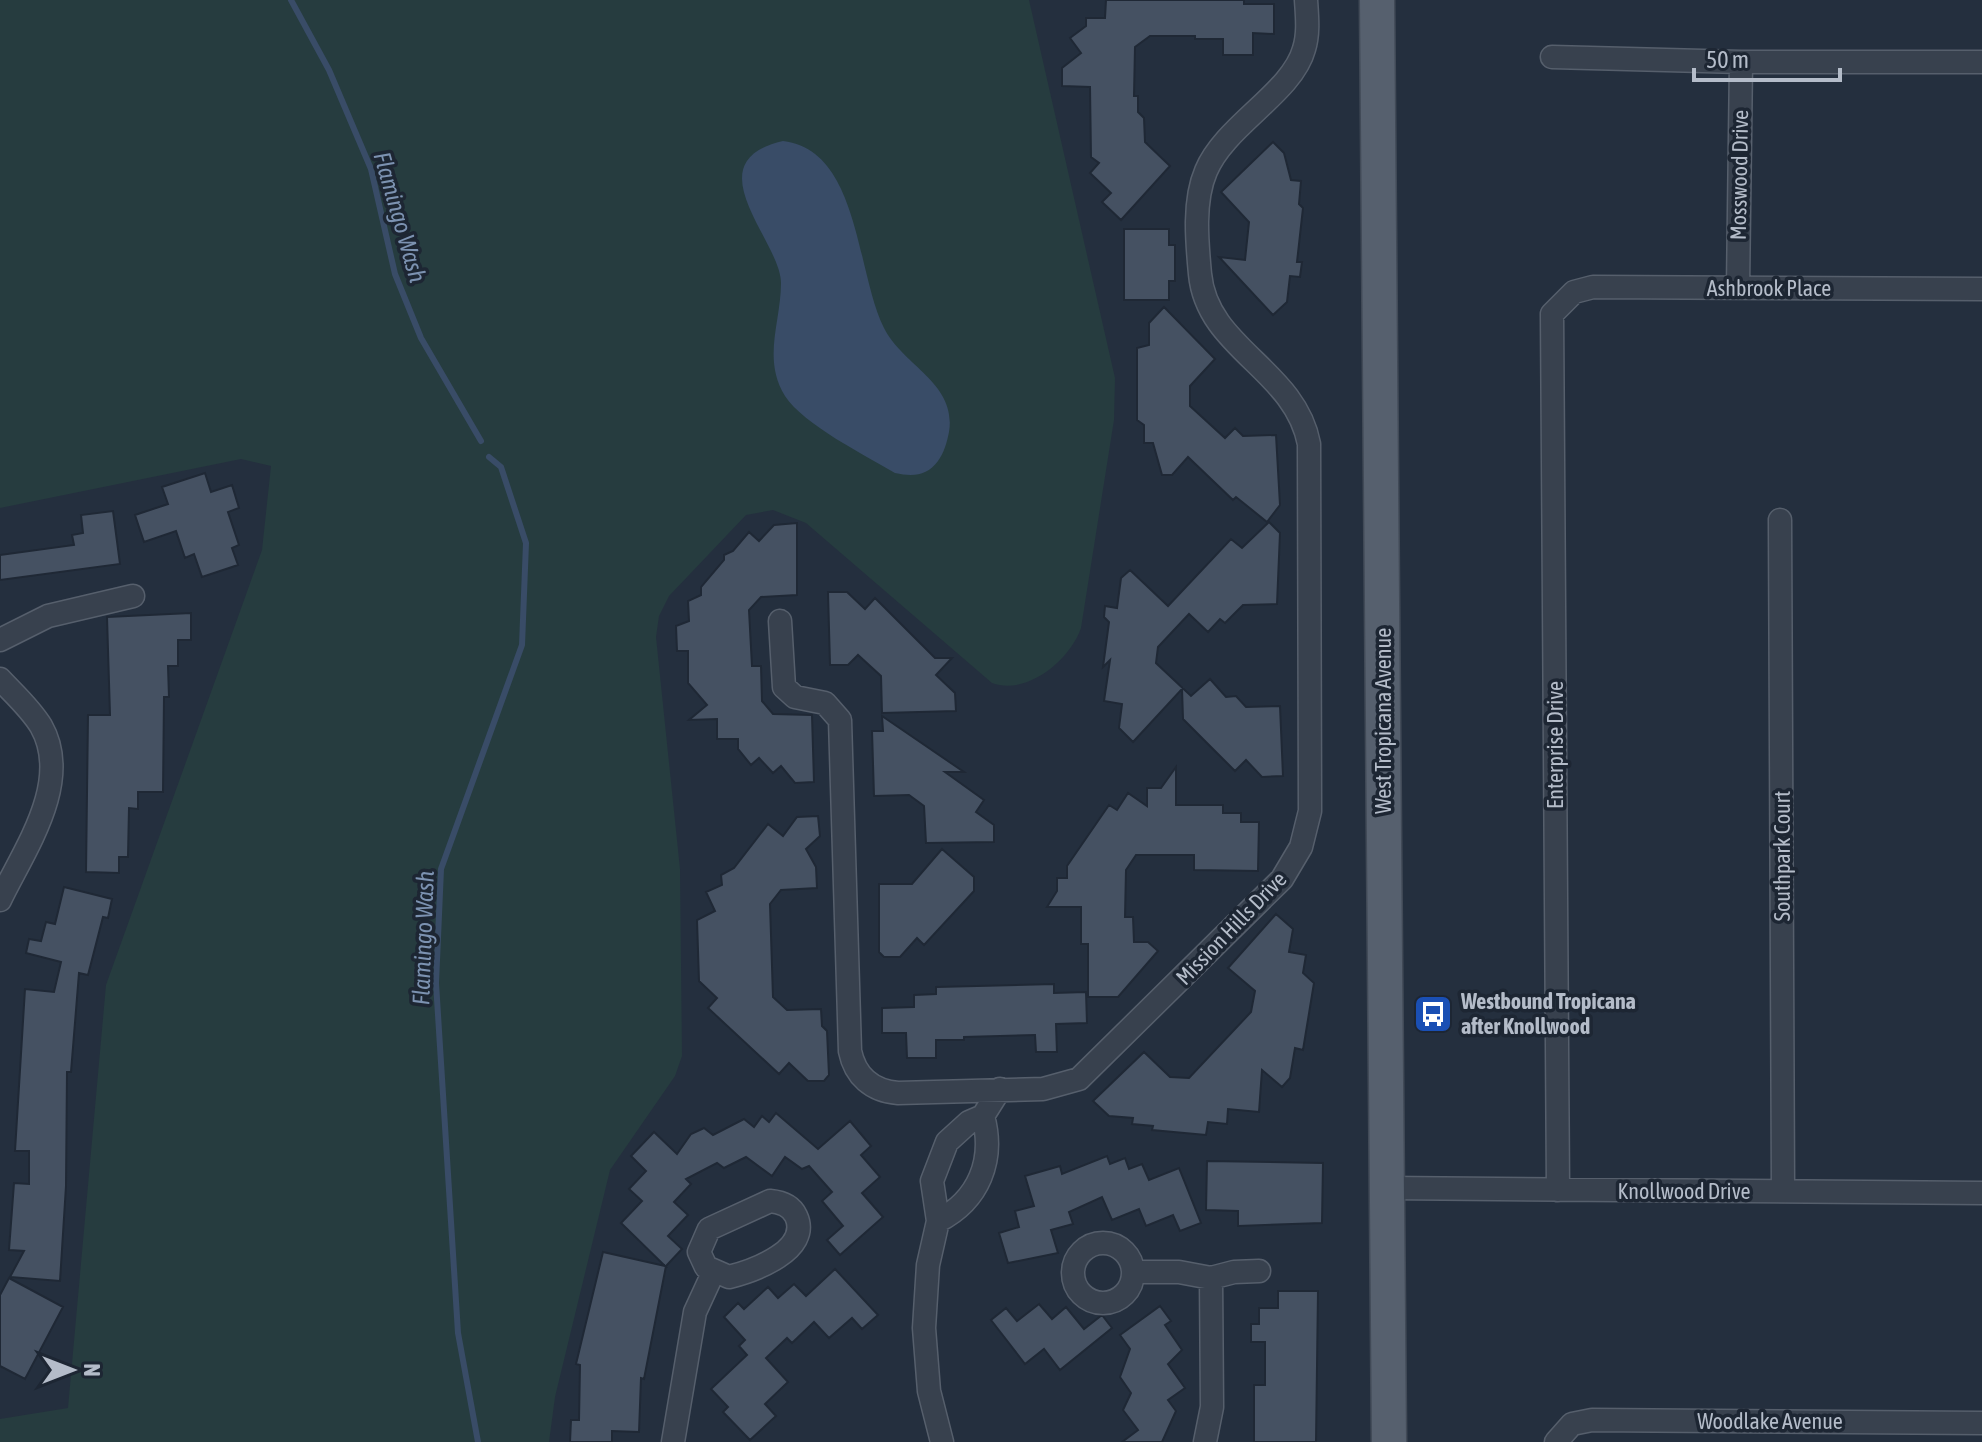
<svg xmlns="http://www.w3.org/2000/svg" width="1982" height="1442" viewBox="0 0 1982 1442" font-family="'Asap Condensed',sans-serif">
<rect width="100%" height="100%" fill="#242f3e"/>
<!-- green -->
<path fill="#263c3f" d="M0,0H1029L1115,378L1114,420L1081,628C1070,660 1027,696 992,683L806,523L773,510L746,515L669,596L659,616L656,637L680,869L682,1056L675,1076L610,1170L555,1397L549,1442H0V1419L68,1408L106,985L262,550L271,466L241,459L0,508Z"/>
<!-- water -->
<path fill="#394c67" d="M783,141C860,150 856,273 884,328C903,366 957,383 949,432C947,442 944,453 938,461C927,476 913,477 895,473C865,455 804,425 785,396C762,359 781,322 781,283C781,241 692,162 783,141Z"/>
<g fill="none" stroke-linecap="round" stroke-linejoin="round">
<!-- stream -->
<path stroke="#394c67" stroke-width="6" d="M291,0L329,70L371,169L395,274L421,338L481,441
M478,1442L458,1333L436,983L441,869L522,645L526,543L501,467L489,457"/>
</g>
<!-- building -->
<path fill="#455162" stroke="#1f2835" stroke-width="2" d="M1106,0H1244V4H1274V34L1253,33V55H1223V39H1195V36H1150L1135,47L1134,96H1138V112L1144,118L1145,142L1170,166L1121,220L1102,202L1111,193L1090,173L1099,163L1091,157L1090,87L1062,86V68L1081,53L1070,38L1086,26V18H1105Z
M1273,142L1284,153L1291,180L1301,181L1299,204L1303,208L1297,262H1302L1300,277L1290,276L1287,302L1273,315L1219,257L1245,260L1249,222L1221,192Z
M1124,229H1169V245H1175V281H1169V300H1124Z
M1164,307L1215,359L1190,386V406L1225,438L1235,428L1243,436L1276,435L1280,505L1267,522L1236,497L1233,500L1188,457L1172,475H1162L1153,443H1144V425L1137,420V348L1149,345V323Z
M205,473L211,492L232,485L239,508L228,512L239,545L232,548L238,565L202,577L194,554L185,558L176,531L144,542L135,515L168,504L162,487Z
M113,511L120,564L0,580V555L74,545L72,535L83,533L81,515Z
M1269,522L1280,533L1277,604L1243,605L1225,623L1220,619L1208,632L1189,614L1158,647L1156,663L1191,696L1210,679L1226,697L1236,696L1246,707L1280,706L1283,776L1262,777L1246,760L1235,771L1183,719L1182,689L1133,742L1119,728L1122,704L1104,701L1110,660L1103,667L1109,622L1104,617L1105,606L1117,608L1121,578L1130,570L1168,606L1231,539L1242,548Z
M797,523V595L761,597L749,610L752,666H761L762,701L773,714L812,715L814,782L795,783L781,766L773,773L759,758L751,765L738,749V739H717V719L689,720L707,705L688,683V651H677L676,626L689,621L688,601L701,595V587L724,560V555L733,551L749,532L759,541L774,525Z
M828,592H847L865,609L875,598L935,658H952L936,675L955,693L956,711L882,713L881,676L858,655L848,665H830Z
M191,613V640H178V666H168L169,697H164L163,792H138V809L129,808L128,857H119V873L86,872L88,715H110L107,617Z
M882,716L964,772H945L984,800L976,812L994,825V842L926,843L924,806L909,795L874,796L872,731H883Z
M1176,767V805H1223V813H1241V822H1259L1258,871L1194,870V855H1136L1126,870L1125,917H1133L1134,942H1148L1158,951L1118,997H1088V944H1081V907H1047L1057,891V878H1067V866L1109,805L1117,810L1128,793L1147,806V788H1161Z
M818,816L820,836L806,849L816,867L817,888L781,890L770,904L773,997L787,1010L821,1009L822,1026L827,1031L829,1075L824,1081H808L789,1063L779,1074L708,1008L717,998L699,981L697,920L715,911L706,892L722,885L721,875L734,868L768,824L783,836L797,817Z
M942,849L974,877V891L924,945L917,938L900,957H884L879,952V884H912Z
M64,887L112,899L108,918L103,917L88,975L79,973L71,1072H67L66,1186L60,1281L10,1277L24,1251L9,1250L14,1183L29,1184V1151H15L25,989L54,992L61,962L26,953L29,939L41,941L46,922L55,924Z
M1276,914L1293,929L1289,952L1306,955L1303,973L1314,983L1303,1050L1295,1048L1290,1078L1282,1087L1262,1070L1259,1112L1228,1109L1227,1124L1208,1122L1206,1135L1152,1130L1153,1126L1132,1124L1133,1118L1109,1116L1093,1101L1144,1052L1170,1077L1189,1078L1251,1012L1255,991L1228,968Z
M1054,984V993L1086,992L1087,1023L1056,1024L1057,1052H1036L1035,1035L964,1037V1040H936V1058H907L906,1033H882V1008L914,1007V995L936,994V987Z
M776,1113L818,1149L850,1121L871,1146L861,1155L880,1177L862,1193L883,1217L840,1255L827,1240L843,1226L822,1201L832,1192L809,1166L802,1169L785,1157L772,1176L746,1157L724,1168L717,1163L686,1179L691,1184L674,1202L688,1215L668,1236L682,1249L666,1266L644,1379L641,1378L639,1432L612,1431V1442H570L571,1420H579L580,1365L576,1364L603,1252L665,1266L621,1223L642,1201L629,1189L646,1171L631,1156L654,1132L677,1154L691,1134L704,1128L713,1135L744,1119L754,1127L762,1116L769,1122Z
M1107,1156L1110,1164L1125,1158L1129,1169L1142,1164L1149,1180L1179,1168L1201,1223L1180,1231L1173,1215L1146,1226L1139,1209L1112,1220L1102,1197L1069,1212L1073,1224L1051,1230L1058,1253L1008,1263L999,1233L1019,1227L1015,1211L1034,1206L1025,1176L1060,1166L1062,1174Z
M1207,1161L1323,1163L1322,1223L1238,1226V1211L1206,1210Z
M835,1269L878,1315L862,1329L852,1318L829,1338L814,1322L792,1343L787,1338L766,1358L788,1382L765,1404L776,1416L750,1440L723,1412L728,1407L711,1389L747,1355L739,1346L745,1340L724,1317L738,1303L744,1309L768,1287L778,1298L794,1284L806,1296Z
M9,1278L63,1307L25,1379L0,1366V1295Z
M1278,1291H1318L1316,1442H1254V1385H1265V1342H1251V1324H1259V1308H1278Z
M1039,1304L1052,1319L1066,1307L1084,1329L1102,1315L1112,1328L1060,1370L1044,1349L1025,1364L991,1320L1006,1308L1017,1321Z
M1160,1306L1171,1321L1165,1325L1182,1350L1168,1364L1185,1388L1168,1400L1176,1411L1162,1442H1122L1138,1430L1123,1410L1131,1393L1120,1377L1130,1349L1120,1335Z"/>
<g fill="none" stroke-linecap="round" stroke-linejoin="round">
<!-- street casing -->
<g stroke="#565f6c" stroke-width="25">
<path id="street" d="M1552,57L1741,62H1982
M1738,287L1741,62
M1780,520L1783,1191
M780,621L784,687L795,697L825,703L840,720L850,1051C855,1076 872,1091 898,1093L1043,1089L1079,1079L1282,879L1301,847L1310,811L1309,444C1295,369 1207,349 1200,274C1197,242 1193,201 1206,171C1225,125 1292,93 1304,49C1309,33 1307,16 1306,0
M0,640L48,616L133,596
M0,679C14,694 30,708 41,726C73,782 24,850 0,900
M1387,1188L1982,1193
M1558,1190L1552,314L1574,292L1593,287L1982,289
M770,1201C781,1202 791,1205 796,1216C812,1250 753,1271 729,1277L706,1267L699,1252L709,1229Z
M938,1221C979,1200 995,1160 983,1116
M1073 1273a30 30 0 1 1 60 0a30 30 0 1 1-60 0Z
M1133,1272H1179L1211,1278L1234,1272L1259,1271
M673,1442L695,1312L713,1273
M942,1442L929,1391L924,1328L928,1265L938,1221L932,1181L947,1142L969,1122L983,1116L1000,1089
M1205,1442L1212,1407L1211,1278
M1556,1442L1572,1424L1592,1420L1982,1423"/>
</g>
<!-- primary casing -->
<g stroke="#414a57" stroke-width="37">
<path id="primary" d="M1377,0L1389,1442"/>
</g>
<!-- street -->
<use href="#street" stroke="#38414e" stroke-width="22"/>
<!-- primary -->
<use href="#primary" stroke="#56606e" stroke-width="34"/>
</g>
<!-- icons -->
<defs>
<g id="bus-square" transform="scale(2)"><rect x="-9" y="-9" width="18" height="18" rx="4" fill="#1a4fb4" stroke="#1d2633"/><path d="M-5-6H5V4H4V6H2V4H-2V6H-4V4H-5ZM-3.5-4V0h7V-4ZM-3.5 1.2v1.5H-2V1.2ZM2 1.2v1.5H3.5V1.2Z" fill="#fff"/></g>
</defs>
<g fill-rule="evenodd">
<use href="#bus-square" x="1433" y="1014"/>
</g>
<g text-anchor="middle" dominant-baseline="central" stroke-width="7" stroke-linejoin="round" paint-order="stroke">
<!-- street labels -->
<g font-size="22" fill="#b4bcc9" stroke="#1d2633">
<text transform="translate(1739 175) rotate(-89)">Mosswood Drive</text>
<text x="1769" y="288">Ashbrook Place</text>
<text transform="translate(1383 721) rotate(-90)">West Tropicana Avenue</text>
<text transform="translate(1555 745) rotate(-90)">Enterprise Drive</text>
<text transform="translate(1782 856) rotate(-90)">Southpark Court</text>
<text transform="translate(1231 928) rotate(-46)">Mission Hills Drive</text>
<text x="1684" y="1191">Knollwood Drive</text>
<text x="1770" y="1421">Woodlake Avenue</text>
</g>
<!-- poi labels -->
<g font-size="22" font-weight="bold" fill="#b4bcc9" stroke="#1d2633" text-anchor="start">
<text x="1461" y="1001">Westbound Tropicana<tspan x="1461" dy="25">after Knollwood</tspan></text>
</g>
<!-- water labels -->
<g font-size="24" font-style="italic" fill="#7c92b1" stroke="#1d2633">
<text transform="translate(400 217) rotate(74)">Flamingo Wash</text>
<text transform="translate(423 938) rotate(-88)">Flamingo Wash</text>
</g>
</g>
<!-- north arrow -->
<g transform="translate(72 1370) rotate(90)" stroke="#1d2633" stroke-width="6" paint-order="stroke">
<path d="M0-6L14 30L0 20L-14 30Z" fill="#b4bcc9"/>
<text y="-12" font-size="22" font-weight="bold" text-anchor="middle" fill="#b4bcc9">N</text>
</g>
<!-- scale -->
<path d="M1694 68v12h146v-12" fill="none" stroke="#b4bcc9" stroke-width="4"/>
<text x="1706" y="68" font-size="24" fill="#b4bcc9" stroke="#1d2633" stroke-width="6" paint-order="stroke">50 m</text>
</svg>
